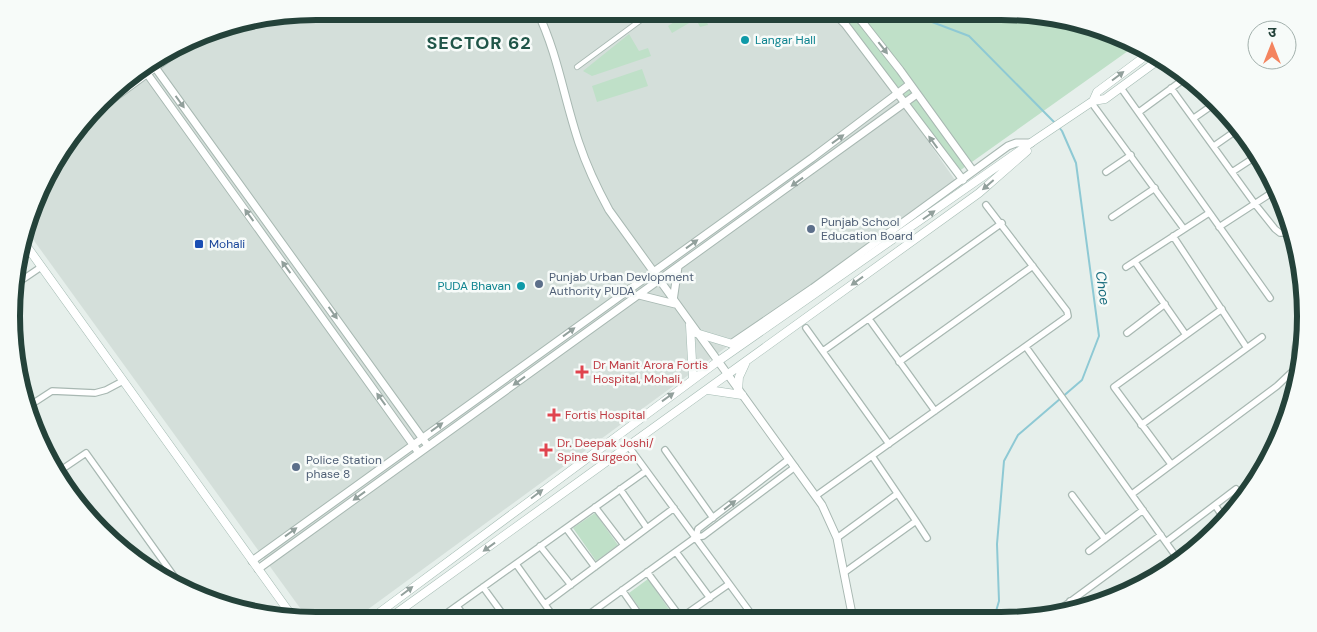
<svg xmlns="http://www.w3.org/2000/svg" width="1317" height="632" viewBox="0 0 1317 632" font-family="'DM Sans','Noto Sans Devanagari',sans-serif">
<rect width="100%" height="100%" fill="#e6efeb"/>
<!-- built -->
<path fill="#d4dfda" d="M316,11H837L955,180L352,621L308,619L27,231L52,163L130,74L218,28Z"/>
<!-- green -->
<path fill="#bfe0c8" d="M691,11H702L708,25L700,27L696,19L672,33L668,26Z
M840,11H1001L1118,35L1135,46L955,174Z
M629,34L639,51L648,48L651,56L592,76L583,71Z
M642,69L648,86L597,102L592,86Z
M595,513L618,545L596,561L573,528Z
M648,579L675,618L674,619L648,620L629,593Z"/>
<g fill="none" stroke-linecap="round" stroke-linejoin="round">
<!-- stream -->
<path stroke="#8ec9d4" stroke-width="2" d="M903,11L969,36L1055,123
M994,618L999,601L997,544L1004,461L1018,435L1082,380L1099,336L1076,163L1062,131L1058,126"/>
<!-- pedestrian casing -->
<g stroke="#a8b8b2" stroke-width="6">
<path id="pedestrian" d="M577,67L645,17"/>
</g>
<!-- minor casing -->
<g stroke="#a8b8b2" stroke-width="8">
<path id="minor" d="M1121,88L1270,298
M1171,88L1255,204L1275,229L1280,233H1289
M1091,102L1184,229
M1139,112L1184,79
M1194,118L1217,102
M1214,146L1237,130
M1106,172L1131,155
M1232,172L1255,157
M1112,217L1155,188
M1219,227L1276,190
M1173,236L1247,348
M1135,262L1186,335
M1296,266L1298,275
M1126,267L1209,213
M16,284L41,267
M869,319L935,411
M806,328L889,444
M1127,333L1165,304
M1026,347L1180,562
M823,351L1002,223
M899,362L1033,266
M1296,366C1293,351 1296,338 1304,325
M29,406L52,391L95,393L106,390L123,381
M1141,425L1262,337
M629,447L755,619
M665,450L713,518
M1171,464L1114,387L1222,309
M58,472L86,453L181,586
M1251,487L1250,481L1257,476
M620,489L647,528
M1132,494L1277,386L1295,369
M817,495L1068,316L1067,311L986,205
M1072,495L1105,539
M1215,505L1225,520
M595,507L624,545
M916,521L927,538
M566,528L595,567
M696,537L698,529L789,459
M837,538L897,494
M1166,542L1236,489
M540,546L571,585
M1089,551L1143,510
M676,552L710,598
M516,564L556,620
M647,572L681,618
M845,572L916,521L872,456
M483,587L507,620
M622,590L643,620
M1070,601L1075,609
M545,604L674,508
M457,606L467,620
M596,609L604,620
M1052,615L1161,535
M679,619L729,584
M437,620L646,471
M581,620L696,537L703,536L795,467"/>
</g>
<!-- tertiary casing -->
<g stroke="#a8b8b2" stroke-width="9">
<path id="tertiary" d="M537,11C558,54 564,99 579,143C587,167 597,188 609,210L822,505L837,538L853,619
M832,11L845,24L963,180
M852,11L863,23L900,70L973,171
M152,63L428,446
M143,68L419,453
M103,106L190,42
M639,295L675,304
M673,301L678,267
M731,344L813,288L1008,146L1016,143H1031
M252,561L812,158L910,84
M258,569L917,94"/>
</g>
<!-- secondary casing -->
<g stroke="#a4bbb3" stroke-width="9">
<path id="secondary" d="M1093,101L1097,92L1148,54
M23,241L292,616
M690,325L693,379
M696,333L739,346
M708,390L742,395
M738,391L739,377L745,364
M387,620L979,193L1027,151
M368,621L717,362L1035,140L1093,101L1105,99L1157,61"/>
</g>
<!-- pedestrian -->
<use href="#pedestrian" stroke="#fff" stroke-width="4.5"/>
<!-- minor -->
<use href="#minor" stroke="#fff" stroke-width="5.5"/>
<!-- tertiary -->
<use href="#tertiary" stroke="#fff" stroke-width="7"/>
<!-- secondary -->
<use href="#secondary" stroke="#fff" stroke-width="8"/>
</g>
<!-- one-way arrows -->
<defs><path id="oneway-solid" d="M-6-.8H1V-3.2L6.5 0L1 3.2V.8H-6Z" transform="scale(1.25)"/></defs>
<g fill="#92a09c">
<use href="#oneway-solid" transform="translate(883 48) rotate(52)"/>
<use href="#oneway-solid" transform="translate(1118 76) rotate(-37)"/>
<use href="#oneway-solid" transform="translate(180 102) rotate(54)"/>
<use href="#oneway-solid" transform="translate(838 139) rotate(-36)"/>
<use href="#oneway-solid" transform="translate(933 142) rotate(-126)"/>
<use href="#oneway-solid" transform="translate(797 182) rotate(144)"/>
<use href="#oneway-solid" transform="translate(988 185) rotate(139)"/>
<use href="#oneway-solid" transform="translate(249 215) rotate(-126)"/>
<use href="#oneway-solid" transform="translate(929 215) rotate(-35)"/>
<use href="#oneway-solid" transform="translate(692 244) rotate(-36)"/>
<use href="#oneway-solid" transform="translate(286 267) rotate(-126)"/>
<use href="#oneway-solid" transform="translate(857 281) rotate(144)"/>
<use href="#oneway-solid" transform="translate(333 313) rotate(54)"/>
<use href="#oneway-solid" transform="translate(569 332) rotate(-36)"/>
<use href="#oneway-solid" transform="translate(519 381) rotate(144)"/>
<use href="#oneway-solid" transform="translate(668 397) rotate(-36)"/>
<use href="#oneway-solid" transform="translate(381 399) rotate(-126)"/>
<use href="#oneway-solid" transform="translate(437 427) rotate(-36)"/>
<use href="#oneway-solid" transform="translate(537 494) rotate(-37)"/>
<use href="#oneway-solid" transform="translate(359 496) rotate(144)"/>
<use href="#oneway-solid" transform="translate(730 505) rotate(-38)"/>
<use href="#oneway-solid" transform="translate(291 532) rotate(-36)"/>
<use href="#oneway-solid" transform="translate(489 547) rotate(144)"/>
<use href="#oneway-solid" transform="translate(407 591) rotate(-37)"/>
</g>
<!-- markers -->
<g fill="#0f9aa8" stroke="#f7fbf9" stroke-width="2">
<circle cx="745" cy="40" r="5"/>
<circle cx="521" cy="286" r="5"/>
</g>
<g fill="#5c6f8a" stroke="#f7fbf9" stroke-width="2">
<circle cx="811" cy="229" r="5"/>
<circle cx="539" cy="284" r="5"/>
<circle cx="296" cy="467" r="5"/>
</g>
<rect fill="#1a4fb4" stroke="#f7fbf9" stroke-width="2" x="194" y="239" width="10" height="10" rx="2.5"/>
<g fill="#e0444e" stroke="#f7fbf9" stroke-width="2">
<path d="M579.5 364.5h5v5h5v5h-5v5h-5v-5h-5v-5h5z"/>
<path d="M551.5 407.5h5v5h5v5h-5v5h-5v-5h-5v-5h5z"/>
<path d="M543.5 442.5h5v5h5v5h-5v5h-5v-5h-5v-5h5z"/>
</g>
<g text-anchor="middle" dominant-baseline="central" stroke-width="5" stroke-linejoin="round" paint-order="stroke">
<!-- culture labels -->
<g font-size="12" fill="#0d838f" stroke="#f7fbf9" text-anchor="start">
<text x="755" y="40">Langar Hall</text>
<text x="511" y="286" text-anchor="end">PUDA Bhavan</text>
</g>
<!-- service labels -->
<g font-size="12" fill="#4e5e75" stroke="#f7fbf9" text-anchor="start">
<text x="821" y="222">Punjab School<tspan x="821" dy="14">Education Board</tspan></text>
<text x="549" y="277">Punjab Urban Devlopment<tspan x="549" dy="14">Authority PUDA</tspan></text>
<text x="306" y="460">Police Station<tspan x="306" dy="14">phase 8</tspan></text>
</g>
<!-- transit labels -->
<g font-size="12" fill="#164399" stroke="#f7fbf9" text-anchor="start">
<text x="209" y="244">Mohali</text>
</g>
<!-- health labels -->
<g font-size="12" fill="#be3a42" stroke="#f7fbf9" text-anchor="start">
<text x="593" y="365">Dr Manit Arora Fortis<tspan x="593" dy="14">Hospital, Mohali,</tspan></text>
<text x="565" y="415">Fortis Hospital</text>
<text x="557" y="443">Dr. Deepak Joshi/<tspan x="557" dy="14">Spine Surgeon</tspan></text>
</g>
<!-- water labels -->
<g font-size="14" font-style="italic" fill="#1c6f80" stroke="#f7fbf9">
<text transform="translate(1103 288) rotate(82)">Choe</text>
</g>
<!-- district labels -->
<g font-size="18" font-weight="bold" letter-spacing="1" fill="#1f5548" stroke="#f7fbf9">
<text x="479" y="43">SECTOR 62</text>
</g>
</g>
<!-- crop -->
<path d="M0 0H1317V632H0ZM316 20H1001A296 296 0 0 1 1297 316V316A296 296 0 0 1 1001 612H316A296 296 0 0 1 20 316V316A296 296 0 0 1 316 20Z" fill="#f7fbf9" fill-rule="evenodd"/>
<path fill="none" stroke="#24423a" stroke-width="6" d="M316 20H1001A296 296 0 0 1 1297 316V316A296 296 0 0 1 1001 612H316A296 296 0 0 1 20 316V316A296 296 0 0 1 316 20Z"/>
<!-- north arrow -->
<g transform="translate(1272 45)"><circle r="24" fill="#f7fbf9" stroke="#a3b1ad"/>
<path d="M0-4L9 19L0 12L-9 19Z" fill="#f4845f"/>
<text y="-8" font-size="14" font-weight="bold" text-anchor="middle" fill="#24423a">उ</text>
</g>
</svg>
